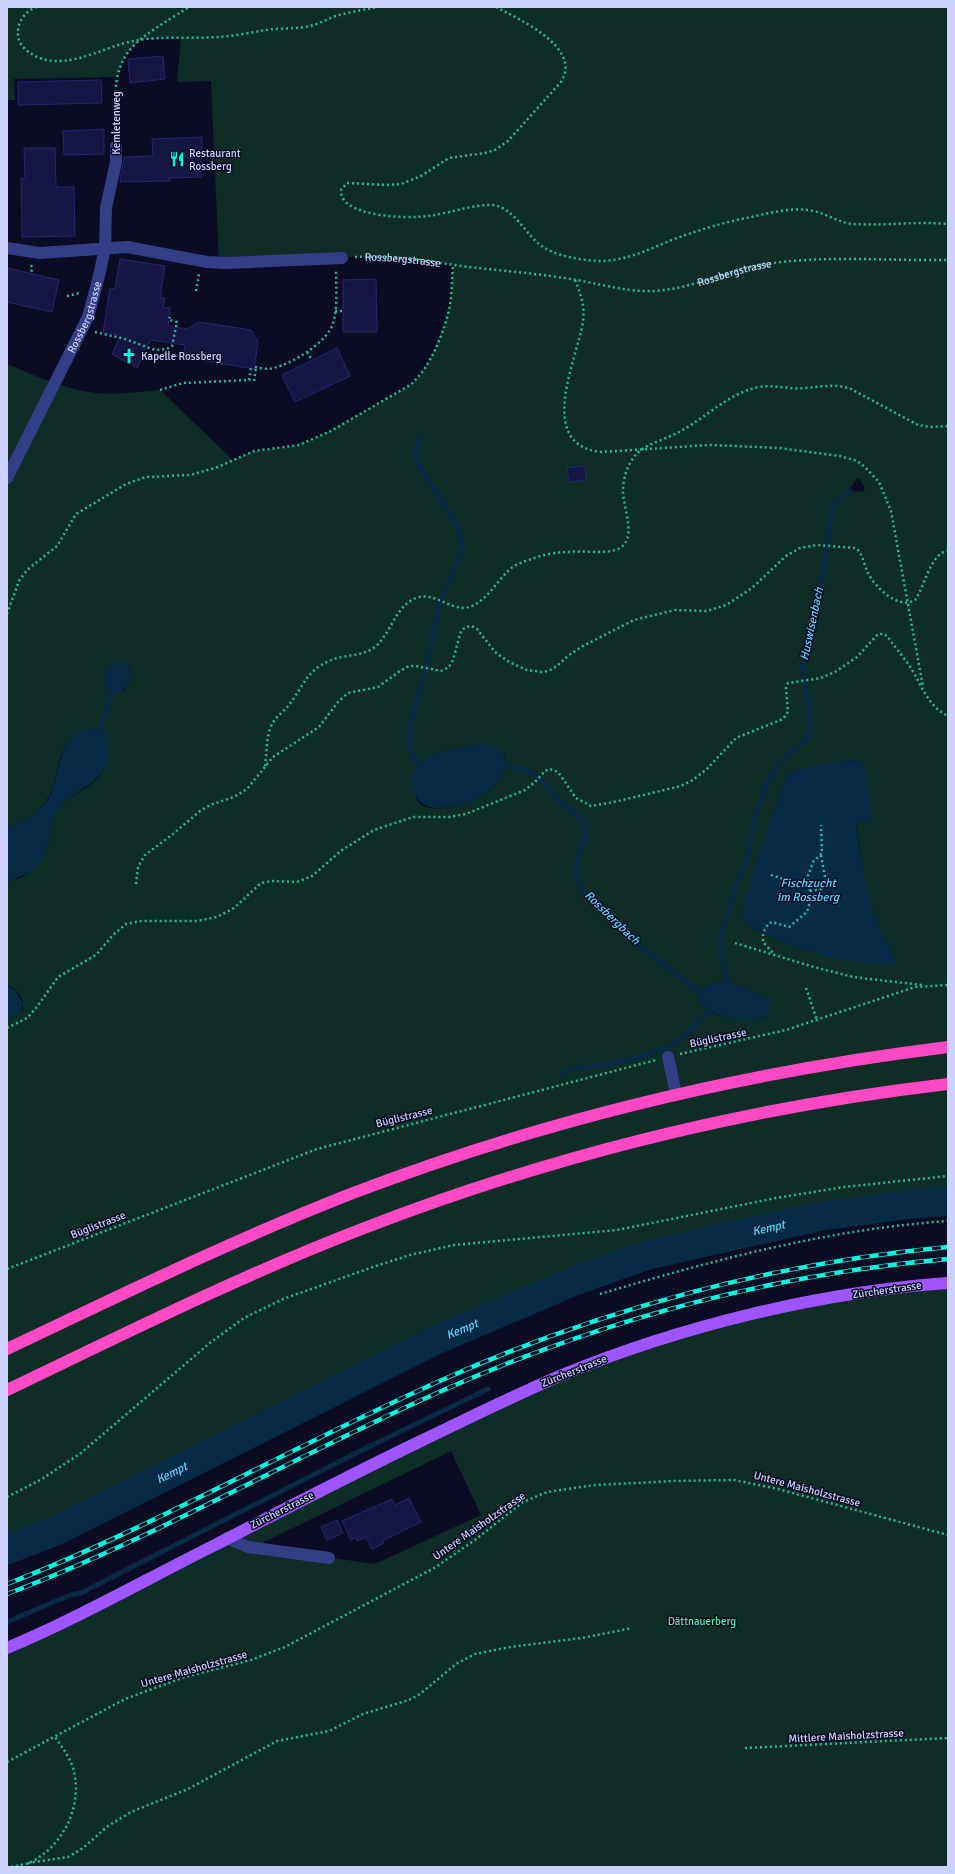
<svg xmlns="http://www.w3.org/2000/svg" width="955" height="1874" viewBox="0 0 955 1874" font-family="Signika,sans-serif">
<rect width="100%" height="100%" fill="#0b0c23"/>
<!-- green -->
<path fill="#0e2d26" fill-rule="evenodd" d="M7,7H948V1210L898,1214L739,1247L660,1244L574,1272L449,1324L298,1403L79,1511L7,1540V1019L13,1017L23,1009C24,997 17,989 7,984V882C12,880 19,879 24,876C32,871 46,853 48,845C50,832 50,821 57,810C69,794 96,787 103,770C105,764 106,756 108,750C109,742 105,733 98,730C92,727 88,730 83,732C53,743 62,779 46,801C37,815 21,822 7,829V364C34,375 61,388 89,392C112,396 137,392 160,390L233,460L254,451L290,447L314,439L402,390L416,380L429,361L445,322L450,304L453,265C376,247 296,263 219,263L211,81L177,82L181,39H140L125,56L117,77L14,79L15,100H7ZM857,478H859L865,488L863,492L850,491V488ZM129,665C133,675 131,682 125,690L109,692C103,686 105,676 109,668ZM482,744L504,754C509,768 501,780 491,789C476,801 437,817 419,803C415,799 415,791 414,785C409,755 460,746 482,744ZM848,760L861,761L872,821L856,823L866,890L881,934L897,961L811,951L784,942L753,928L743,913L758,860L788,773ZM722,982L733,984L765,996L767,1017C749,1021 697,1021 700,993L708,985Z
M948,1283V1867H7V1648L562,1375L749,1316ZM451,1451L481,1515L375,1564L254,1547Z"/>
<!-- water -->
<path fill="#072a46" d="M116,661L127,663C136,675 129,691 115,694L107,690C102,680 106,667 116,661Z
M87,729C94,728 102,729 106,736C109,741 109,748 108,754C106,785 72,789 57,811C51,820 50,829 49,839C46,864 29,875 7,882V829C21,822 37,814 47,801C62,778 55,737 87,729Z
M482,744C517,747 508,777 487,792C474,801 457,807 441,808C416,810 402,784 419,765C431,752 466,745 482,744Z
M848,760L861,761L865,765L872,821L856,823C863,875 869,916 897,961L894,965C876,964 858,962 840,959C822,955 749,934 744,918C739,904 781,794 788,773L825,763Z
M728,982L755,992L765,996L771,1003L769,1015C753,1026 688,1017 701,989L713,983Z
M7,984L16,991L23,1004L20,1014L7,1019Z"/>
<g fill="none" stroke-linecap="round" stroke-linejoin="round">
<!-- stream -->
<path stroke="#072a46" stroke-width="5" d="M100,730L112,694
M419,765L413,757L409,745L410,724L422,682L441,600L459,558L463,546L458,528L417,462L416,453L420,436
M506,766L525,770L536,776L560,801L582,819L586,833L578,858L576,870L577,880L582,890L595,905L645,950L700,993
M728,982L721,957L720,938L730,908L735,888L746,864L755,816L767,784L774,772L788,755L804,741L810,730V713L802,668L815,614L825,561L832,507L837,500L850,491
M562,1074L567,1070C599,1065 649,1059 676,1042C689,1034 699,1021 709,1010
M7,1622L70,1595L81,1593L358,1452L488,1389"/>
<!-- river -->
<path stroke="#072a46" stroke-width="29" id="s1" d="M7,1550L58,1530L434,1341L577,1280L648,1255L817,1217L913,1204L948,1201"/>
</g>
<!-- building -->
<path fill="#161645" stroke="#262574" d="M163,56L165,79L130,83L128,59Z
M101,80L102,103L18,105V82Z
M104,129V154L64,155L63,131Z
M202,137L201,177L170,178V181L120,182L124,157L153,156L152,139Z
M24,148H55L56,187H74L75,236L22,237L21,178H25Z
M120,259L165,266L160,297L165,298L163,307L170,308L168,326L187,329L199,322L251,330L258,342L254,369L183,357L185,345L151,340L137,368L112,354L121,335L103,333L110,288L115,289Z
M7,268L59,280L52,312L7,302Z
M376,279L377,332H343V280Z
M337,348L350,376L295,402L282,375Z
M585,466L586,480L569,482L567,468Z
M409,1498L421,1522L382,1541L384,1543L372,1549L366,1537L357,1541L356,1538L351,1540L342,1521L392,1499L395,1505Z
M337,1520L343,1533L327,1540L321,1527Z"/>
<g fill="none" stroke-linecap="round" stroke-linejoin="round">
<!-- path -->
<g stroke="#22be96" stroke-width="2.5" stroke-dasharray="2 3" stroke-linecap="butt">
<path d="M37,7C20,12 11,35 24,48C33,57 45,61 57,61C86,61 111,44 139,40C164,36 192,39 217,37C233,36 250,33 265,30C280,28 296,29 310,26C319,24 327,19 336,16C349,12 363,10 377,7"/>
<path d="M496,7C518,19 583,47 561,82L508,141L495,150L485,153L449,158L421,176L401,184L387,185L347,183L341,190C339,217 408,219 427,216C448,214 469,205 491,205C513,205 526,236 543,247C559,257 581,260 599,261C628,261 651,248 677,238C699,230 722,223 746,218C767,214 792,206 813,211C828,214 839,223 853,224C885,226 916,221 948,224"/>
<path d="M115,132C112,51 124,48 189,7"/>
<path id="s2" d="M355,257C393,255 431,262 469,267C505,271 542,274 577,280C599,284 621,290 643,291C685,293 725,270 767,264C826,255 888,261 948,260"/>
<path d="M31,265L32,268L31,274"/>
<path d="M575,280C581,294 585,306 583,322C577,359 535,445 601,452L709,445L736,446L779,448L840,456L857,461L865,467L879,482L891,511L923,687"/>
<path d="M196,291L199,274"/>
<path d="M67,296L80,293"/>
<path d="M335,311H343"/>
<path d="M95,332L125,339L155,350L167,349L172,346L177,322L169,320L170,317"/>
<path d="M307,352L312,360"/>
<path d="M255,367C261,368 267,370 273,368C292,364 328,342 333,323C338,307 336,288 336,271"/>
<path d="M254,381L256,367"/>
<path d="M160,390L183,383L249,380L251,368"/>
<path d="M7,614L19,581L27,570L57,546L76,514L126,484L146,477L190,475L218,467L254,451L299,445L331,431L410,385C430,369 445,331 450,305C452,292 452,278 453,265"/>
<path d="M265,766C267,753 266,738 271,726C275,717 283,712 289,705C303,687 306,671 329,661C344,654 362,657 375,647C391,634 395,606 416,598C436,590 454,616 474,605C490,597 499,577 514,566C521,562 529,560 537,557C547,554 558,552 568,552C582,550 608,555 620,548C637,538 623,507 623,491C623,480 626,469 632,460C641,444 663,441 679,432C706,418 728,393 759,387C774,384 789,390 804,388C820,387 835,383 851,389L918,425L930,427L948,426"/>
<path d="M771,875L799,884L808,881"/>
<path d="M136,884L138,867L145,855L173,834L200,811L210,805L234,797L247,789L273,757L319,727L338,702L348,693L378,687L400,671L409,666H416L441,671L449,667L453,660L461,631L466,627L472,626L477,629L495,652L509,662L527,670L542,672L548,671L557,666L569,655L583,646L634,620L675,610L707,611L726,605L752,588L786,556L800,548L817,545L856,548C863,554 864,565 868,573C875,587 898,610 915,600C924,588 931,552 948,551"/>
<path d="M810,891L821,889L826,882L821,855"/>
<path d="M764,931L768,924L772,922L789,927L807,912L811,898L808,876L813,862L822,853L821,825"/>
<path d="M763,934V942L775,955"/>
<path d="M735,943L814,967L853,977L922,985"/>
<path d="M806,988L817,1020"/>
<path d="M7,1028L27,1018L37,1007L58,977L96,955L113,935L126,924L141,921H197L217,917L234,908L261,883L272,881L297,882L312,876L342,850L374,830L413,817H449L466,814L525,790L535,782L545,771L550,769L558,772L576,798L591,806L614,802L681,786L691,781L706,770L736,738L783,719L788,712L786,688L788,683L821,678L835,672L857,657L878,634H884L888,637C894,646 902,655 909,665C921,683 927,706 948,716"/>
<path d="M680,1054L786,1030L915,987L948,985"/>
<path d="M7,1269L317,1149L656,1060"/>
<path d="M600,1294C714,1260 829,1229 948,1221"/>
<path d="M7,1497L42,1479L81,1453L211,1342L244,1318L283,1299L373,1267L410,1255L454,1245L617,1230L776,1198L844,1187L948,1176"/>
<path d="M745,1748L948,1738"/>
<path d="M7,1762L125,1699L182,1678L251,1660L285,1647L436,1567L475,1540L523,1502L547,1492L595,1485L675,1481L734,1480L778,1489L948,1535"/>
<path d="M28,1863L68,1857L83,1848L108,1826L131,1812L188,1789L277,1741L329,1731L363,1714L409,1700L420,1694L456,1664L475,1654L510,1647L582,1638L632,1628"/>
<path d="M11,1867C17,1865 24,1865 29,1863C63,1847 84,1805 73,1768C69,1756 62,1747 55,1737"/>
</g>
<!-- minor -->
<g stroke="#323f86" stroke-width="12">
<path d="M7,248L40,253L127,247L207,262L226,263L342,258"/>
<path id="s3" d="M7,478L88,317L99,276L105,248L106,208L116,162V146"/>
<path d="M668,1057L676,1094"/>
<path d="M227,1538L248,1547L329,1558"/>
</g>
<!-- major -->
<path stroke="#9e54ff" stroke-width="12" d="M7,1648C78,1618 145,1580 213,1546C283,1510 352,1474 423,1440C469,1418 515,1395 562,1375C681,1326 820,1292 948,1283"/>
<!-- highway -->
<path stroke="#ff48c3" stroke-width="12" d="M7,1349C121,1295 235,1239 353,1193C544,1120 745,1072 948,1047
M7,1390C126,1333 244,1274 367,1227C554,1155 749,1107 948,1084"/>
<!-- rail casing -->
<g stroke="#00f8e1" stroke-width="4.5">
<path id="rail" d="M7,1584C156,1526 295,1445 442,1380C601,1309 774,1263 948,1247
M7,1594C158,1537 298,1454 446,1389C605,1319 775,1274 948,1259"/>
</g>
<!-- rail -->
<use href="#rail" stroke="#0b0c23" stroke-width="3" stroke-dasharray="9" stroke-linecap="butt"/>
</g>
<!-- icons -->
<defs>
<g id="restaurant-bare" transform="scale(1.2)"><path d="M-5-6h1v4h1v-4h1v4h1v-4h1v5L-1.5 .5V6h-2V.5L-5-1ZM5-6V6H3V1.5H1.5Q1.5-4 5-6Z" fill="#00f8e1" stroke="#0b0c23" stroke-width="2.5" paint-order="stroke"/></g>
<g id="church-bare" transform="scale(1.2)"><path d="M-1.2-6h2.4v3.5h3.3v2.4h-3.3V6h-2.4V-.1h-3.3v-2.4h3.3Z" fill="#00f8e1" stroke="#0b0c23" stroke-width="2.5" paint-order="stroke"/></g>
</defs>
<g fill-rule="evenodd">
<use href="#restaurant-bare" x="177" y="159"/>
<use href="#church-bare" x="129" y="356"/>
</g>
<g text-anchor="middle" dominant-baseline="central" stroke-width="3" stroke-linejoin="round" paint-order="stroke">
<!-- street labels -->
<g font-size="11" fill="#cdd1ff" stroke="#0b0c23">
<text transform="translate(116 123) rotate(-90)">Kemletenweg</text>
<text stroke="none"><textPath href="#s2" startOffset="48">Rossbergstrasse</textPath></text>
<text stroke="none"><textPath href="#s2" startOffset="384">Rossbergstrasse</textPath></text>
<text stroke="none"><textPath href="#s3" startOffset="179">Rossbergstrasse</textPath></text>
<text transform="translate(718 1038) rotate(-12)">Büglistrasse</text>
<text transform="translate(404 1117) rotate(-14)">Büglistrasse</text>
<text transform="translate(98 1225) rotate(-21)">Büglistrasse</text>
<text transform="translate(887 1290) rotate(-8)">Zürcherstrasse</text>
<text transform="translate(574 1371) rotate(-22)">Zürcherstrasse</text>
<text transform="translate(807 1489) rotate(15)">Untere Maisholzstrasse</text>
<text transform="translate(282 1510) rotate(-27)">Zürcherstrasse</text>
<text transform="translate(479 1526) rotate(-35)">Untere Maisholzstrasse</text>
<text transform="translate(194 1669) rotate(-16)">Untere Maisholzstrasse</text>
<text transform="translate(846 1736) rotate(-3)">Mittlere Maisholzstrasse</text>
</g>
<!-- poi labels -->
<g font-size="11" fill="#cdd1ff" stroke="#0b0c23" text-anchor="start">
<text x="189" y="153">Restaurant<tspan x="189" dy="13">Rossberg</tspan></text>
<text x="141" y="356">Kapelle Rossberg</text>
</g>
<!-- park labels -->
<g font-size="11" fill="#4eeaa5" stroke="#0b0c23">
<text x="702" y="1621">Dättnauerberg</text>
</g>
<!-- water labels -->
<g font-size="12" font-style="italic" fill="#5bd3ff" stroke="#0b0c23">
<text transform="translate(812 624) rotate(-78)">Huswisenbach</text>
<text x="808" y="883">Fischzucht<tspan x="808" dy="14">im Rossberg</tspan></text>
<text transform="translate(612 918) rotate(44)">Rossbergbach</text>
<text stroke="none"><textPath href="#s1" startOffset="830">Kempt</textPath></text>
<text stroke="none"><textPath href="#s1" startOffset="506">Kempt</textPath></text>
<text stroke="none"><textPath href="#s1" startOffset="182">Kempt</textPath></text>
</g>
</g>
<!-- border -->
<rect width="955" height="1874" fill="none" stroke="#cdd1ff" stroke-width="16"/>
</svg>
